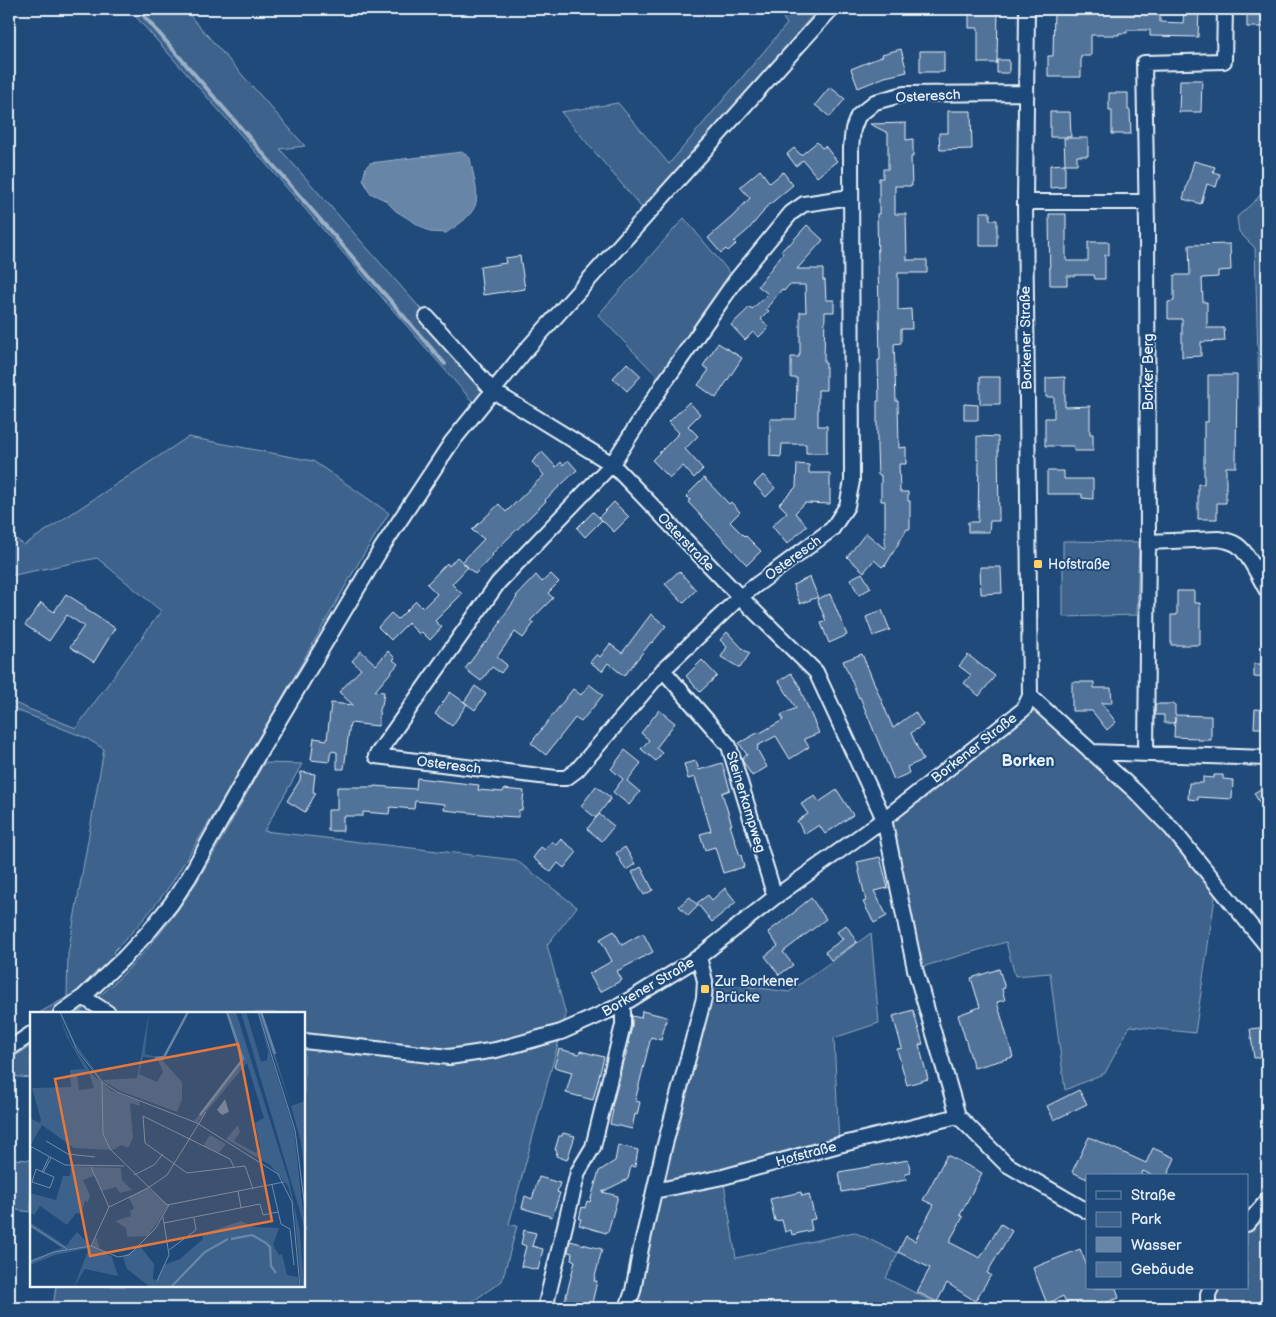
<svg xmlns="http://www.w3.org/2000/svg" width="1276" height="1317" viewBox="0 0 1276 1317" font-family="'Balsamiq Sans',sans-serif">
<rect width="100%" height="100%" fill="#1f4a7a"/>
<filter id="ink" filterUnits="userSpaceOnUse"><feTurbulence type="fractalNoise" baseFrequency=".02" numOctaves="2"/><feDisplacementMap in="SourceGraphic" scale="10" xChannelSelector="R" yChannelSelector="G"/><feConvolveMatrix kernelMatrix="1 2 1 2 8 2 1 2 1" color-interpolation-filters="sRGB"/></filter>
<g filter="url(#ink)">
<!-- green -->
<path fill="#3c628c" stroke="#92aac2" d="M129,9H184L305,146L280,149L493,391L479,409L239,133Z
M777,9H818L699,147L647,214L561,112L618,103L669,164L787,24Z
M1267,183V481L1261,463L1255,248L1239,232L1237,217L1258,198Z
M684,218L736,280L664,383L598,315Z
M188,437L313,461L389,513L359,562L247,760L173,881C155,907 135,930 113,952L117,957L67,1002L52,1013H39L67,997L68,954L104,749L86,738L9,707V701L76,728L161,611L97,558L9,576V534L24,545Z
M1063,541L1139,542L1137,615L1063,617Z
M1030,696L1135,791L1217,884L1195,1033L1130,1026L1105,1073L1065,1090L1050,973L1015,976L1006,942L915,969L884,819Z
M264,763L302,764L264,831L516,860L577,907L547,945L566,1015L509,1224L517,1226L502,1281L463,1308H53L56,1286H304V1013H78C123,980 166,931 196,883C220,844 241,803 264,763Z
M871,933L879,1023L834,1038L839,1145L723,1177L736,1258L854,1232L898,1253L886,1278L945,1308H627L705,981L789,992Z
M31,1046V1078L9,1076V1060Z
M9,1159L31,1160V1212L9,1209Z
M1267,1201V1308H1237L1228,1302L1223,1308H1187L1208,1294L1206,1288H1247V1224Z"/>
<!-- water -->
<path fill="#6685a7" stroke="#9ab0c7" d="M462,152L470,158C472,171 480,194 475,206C470,218 456,226 446,233L430,232L396,211L385,200L370,193L363,179L366,167L370,163Z"/>
<g fill="none" stroke-linecap="round" stroke-linejoin="round">
<!-- stream -->
<path stroke="#9ab0c7" stroke-width="4" d="M138,9L445,364"/>
</g>
<!-- building -->
<path fill="#517399" stroke="#e8f1f8" d="M980,9H998L997,63H978V28H969V10H980Z
M1054,9H1068V12H1098V9H1111V10L1160,9V22L1183,23L1184,9H1199L1198,37L1150,36V30H1127V33H1119V35H1091V56H1081V77H1048V56H1053Z
M1247,9H1261V10H1267V27H1247Z
M901,49L907,72L885,77L858,88L851,69L883,56L882,54Z
M920,51H944V72H920Z
M997,60H1009V73H997Z
M1180,80H1202L1201,112H1179Z
M830,87L845,99L830,117L815,105Z
M1109,93H1128V110H1130L1131,134H1112V111H1109Z
M948,111H971L972,149L940,150L939,133H948Z
M1050,112H1070L1071,137H1050Z
M906,123V140L913,139V157H911L912,186H895V214H906L907,260H927V273H898V310L911,309L912,329H901V343L894,344L896,401H898L899,448L906,447V464H899L900,492H908V501H910V529H907L885,566V564L882,567L874,560L864,572L847,557L866,533L885,549V501H881V475H878L877,448V401H879L878,360H880L877,214H879V178H883V169H888V133L870,124Z
M1064,138H1088V156H1077V164H1065Z
M817,142L822,148L825,146L837,161L817,177L803,160L796,166L787,154L794,148L801,155Z
M1194,161L1215,167L1213,172L1220,174L1216,187L1207,184L1201,204L1183,199Z
M1065,164V187L1050,188V165Z
M760,170L770,183L783,172L793,185L763,210L764,211L748,230L734,242L736,244L728,251L726,249L721,253L708,238L733,216L750,198L740,187Z
M980,212H990V220H997V246H980Z
M1049,214H1066V260L1067,261H1088V242H1109V255H1105V279H1095L1094,275H1075V276H1067V285H1050Z
M807,225L823,240L797,269H823V280H825L826,300H834V312H825L824,363H826V390H818V426H827V453H806V444H782L781,457L770,456V419H796L797,378H791V357H799V354H800V312H806L805,285H789L784,291L782,289L766,309L769,311L761,319L769,327L759,337L753,332L745,340L731,325L750,307L752,309L768,294L758,286L783,253L781,251L788,244L789,245Z
M1230,244L1231,270L1218,271V277L1202,278L1203,302H1207V328H1224L1225,341L1201,342V356L1182,357V319H1168V302L1174,301V275H1190L1189,245Z
M520,256L525,289L483,295L480,267L506,263L505,258Z
M718,343L742,358L716,398L698,385L709,370L703,366Z
M627,363L641,376L627,391L613,378Z
M1208,375H1237L1236,467H1226V503H1217V519H1198V484H1204V422H1208Z
M980,377H1000V404H980Z
M1065,377V407L1090,406V434H1093V451H1074V446H1045V418H1054V397H1046V378Z
M689,402L700,414L688,426L698,436L685,449L703,469L694,478L683,466L670,478L652,460L679,433L669,422Z
M964,404L978,405V420H964Z
M977,436L998,437L999,521H990L989,532H968V522H978L979,460H977Z
M542,452L556,467L561,462L563,465L568,460L577,470L545,500L546,501L492,554L493,555L475,574L462,562L484,539L472,530L499,504L506,512L544,475L532,462Z
M797,464L809,465V473H830V504L805,503L795,513L807,526L787,544L772,526L787,512L779,504L796,487Z
M1047,471H1064V479H1093V499L1082,498V494H1047Z
M763,475L775,488L766,497L754,484Z
M704,478L729,504L731,502L740,512L730,522L745,537L746,536L761,551L747,565L688,502L690,500L686,496Z
M614,502L629,517L614,532L599,517Z
M593,512L602,520L585,537L577,528Z
M457,557L468,567L452,584L462,594L435,621L442,627L430,640L422,632L419,634L408,623L391,640L378,627L391,613L398,619L416,601L423,608L437,594L427,584L447,563L449,566Z
M980,567H1001L1002,593L981,594Z
M679,571L696,590L683,603L665,584Z
M862,573L871,588L859,595L850,579Z
M551,574L559,582L548,593L553,598L530,621L534,623L523,638L515,632L497,657L507,665L501,673L492,667L481,681L465,669L485,642L486,643L501,622L500,621L517,597L516,596L536,575L542,582Z
M810,577L818,597L800,604L793,585Z
M1177,591H1194V603H1200V645H1171V615H1177Z
M66,594L86,607L85,609L115,628L94,662L70,647L84,626L67,615L49,641L25,625L41,603L54,612Z
M830,594L847,635L829,643L821,623L826,621L817,599Z
M882,610L890,630L873,636L866,617Z
M651,614L666,626L652,643L651,642L624,676L608,663L602,671L590,662L597,654L600,657L610,644L622,653Z
M727,632L744,650L750,653L740,668L721,657L727,647L720,640Z
M361,651L376,665L388,651L395,658L393,660L398,664L375,691L384,692L382,706H380L378,726L350,723L344,769H337V752L331,751L329,762L311,760L314,738L327,740L331,703L353,705L339,692L361,669L352,661Z
M862,654L893,728L915,712L923,725L911,733L923,760L907,767L909,773L894,780L860,697L859,698L843,661Z
M968,655L995,676L979,696L964,683L971,675L959,666Z
M702,660L717,676L700,692L686,676Z
M1254,664H1267V678L1254,677Z
M791,673L801,688L800,689L819,733L804,739L809,747L790,759L776,736L757,746L758,748L757,749L767,767L752,776L742,760V758L747,755L739,743L759,732L760,733L783,720L781,715L796,708L779,681Z
M1072,682H1094V688H1111L1112,703H1101L1116,722L1107,730L1092,711H1072Z
M589,684L603,695L581,722L575,718L546,755L531,743L573,689L581,695Z
M475,686L486,694L475,710L464,702Z
M450,692L467,704L452,726L435,714Z
M1155,704H1175V715L1211,716V740H1197V738L1174,737L1175,717V723H1164V715H1155Z
M1255,709L1267,710V728H1254Z
M659,710L675,723L656,748L662,753L656,761L641,749L649,740L641,733Z
M625,750L641,763L627,781L640,792L629,805L613,792L623,779L611,769Z
M696,761L699,770L722,763L730,790L722,793L732,825H730L740,856L741,855L744,867L723,873L715,847L705,850L700,834L711,831L695,777L688,779L684,764Z
M301,772L315,774L313,792L316,793L305,812L287,801L300,780Z
M1214,775H1223V779L1233,780L1232,799L1198,797V800L1188,799L1189,783H1203V777L1214,778Z
M417,778L479,785L478,790L503,792L504,789L524,791L522,810H519L518,817L500,816L444,810L445,804L415,801L414,809L390,807L389,814L363,812V816H343V831H328V810H337V787H374V786L416,789Z
M1267,785V816L1254,793Z
M596,786L611,798L596,818L581,806Z
M837,790L853,815L825,834L819,825L805,834L797,821L808,814L801,804L815,796L819,802Z
M599,814L614,826L602,841L587,829Z
M561,839L577,852L564,868L558,863L551,872L533,858L541,847L545,850L552,841L556,845Z
M625,847L635,864L626,870L616,853Z
M880,857L888,888L874,891L887,916L874,923L863,902L866,901L857,862Z
M641,867L653,890L644,895L632,872Z
M725,888L736,902L712,922L697,903L708,895L712,900Z
M690,897L698,906L688,916L679,906Z
M811,898L826,919L783,952L793,965L779,975L765,956L778,946L768,932L796,911V910Z
M846,925L857,942L831,960L825,952L843,939L837,932Z
M614,931L622,945L643,933L653,952L617,971L622,980L600,992L589,974L612,961L600,939Z
M999,969L1005,988L1002,989L1005,1000L997,1002L1013,1057L974,1068L958,1015L980,1007L971,978Z
M913,1010L923,1044L919,1045L928,1079L907,1085L897,1049L902,1048L893,1016Z
M642,1011L667,1017L661,1040L651,1037L635,1101L640,1102L637,1115L635,1114L632,1129L610,1124L613,1110H611L621,1073H620L623,1062H624L629,1042H628L632,1027V1016L641,1018Z
M1267,1027V1057L1254,1058L1250,1029Z
M559,1049L579,1054L580,1051L604,1057L593,1100L566,1093L572,1072L554,1067Z
M1079,1090L1087,1104L1054,1120L1047,1106Z
M563,1133L575,1136L567,1160L556,1156L557,1151L555,1150L559,1136H562Z
M1089,1137L1146,1163L1153,1148L1175,1158L1167,1176H1153L1143,1171L1141,1176H1087V1179L1072,1172Z
M618,1145L638,1150L635,1167L631,1166L628,1179L602,1192L618,1196L608,1232H606V1233L579,1225L581,1219H579L582,1207L585,1208L587,1201L590,1202L599,1171L615,1161Z
M947,1155L982,1173L960,1215L963,1217L949,1242L980,1258L1001,1224L1012,1231L987,1273L991,1275L975,1301L947,1283L937,1302L917,1292L930,1268L898,1252L906,1236L915,1241L934,1205L923,1200Z
M908,1160L911,1173L905,1174L906,1180L842,1192L839,1172Z
M539,1177L560,1183L557,1192L560,1193L552,1217L522,1208L525,1196L532,1199Z
M801,1192L802,1196L809,1194L815,1219L810,1220L812,1230L792,1235L791,1230L785,1232L782,1220L775,1221L770,1199Z
M524,1230L536,1233L532,1246L543,1249L538,1270L521,1266L526,1246L521,1244Z
M570,1241L602,1249L594,1281H597L591,1308H563L575,1261L571,1259L572,1253L568,1252Z
M1080,1249L1087,1266V1288H1116L1119,1298L1091,1308H1069L1063,1296L1047,1304L1033,1268Z"/>
<g fill="none" stroke-linecap="round" stroke-linejoin="round">
<!-- minor casing -->
<g stroke="#e8f1f8" stroke-width="18">
<path id="minor" d="M850,197L804,204L791,213L736,280L664,383L612,464L498,583L376,756L556,778H566L577,770L663,670L740,597L832,529L847,506L852,481L851,148L853,129L858,116L875,102L904,94L1026,93
M1025,202H1146
M427,317L493,391L612,464L740,597L816,672L884,819L915,969L958,1116L1006,1164L1087,1211
M1148,542L1218,539C1225,540 1231,541 1237,545C1248,552 1260,579 1267,591
M663,670L729,746L775,897
M1030,696L1135,791L1172,829L1267,946
M1091,752L1267,758
M1146,753L1148,542L1147,226L1144,63L1224,61L1225,9
M83,997L108,1013
M61,1013L83,997L125,957L150,930L171,904L189,877L254,762L381,549L451,443L526,350L831,9
M304,1041L449,1057L496,1050L561,1032L595,1017L623,1004L699,957L775,897L884,819L1024,709L1030,696L1025,202L1027,9
M9,1049L31,1034
M654,1191L723,1177L839,1145L958,1116
M1247,1224L1267,1201
M545,1308L578,1172L593,1147L623,1025V1004
M627,1308L633,1291L641,1248L664,1148L704,998L705,981L699,957
M1208,1308V1294L1211,1288"/>
</g>
<!-- minor -->
<use href="#minor" stroke="#1f4a7a" stroke-width="14"/>
</g>
</g>
<!-- markers -->
<g fill="#ffd166" stroke="#1f4a7a" stroke-width="2">
<rect x="1033" y="559" width="10" height="10" rx="2.5"/>
<rect x="700" y="984" width="10" height="10" rx="2.5"/>
</g>
<g text-anchor="middle" dominant-baseline="central" stroke-width="4" stroke-linejoin="round" paint-order="stroke">
<!-- street labels -->
<g font-size="14" fill="#e8f1f8" stroke="#1f4a7a">
<text transform="translate(928 96) rotate(-3)">Osteresch</text>
<text transform="translate(1026 338) rotate(-91)">Borkener Straße</text>
<text transform="translate(1148 372) rotate(-90)">Borker Berg</text>
<text transform="translate(686 542) rotate(46)">Osterstraße</text>
<text transform="translate(793 558) rotate(-36)">Osteresch</text>
<text transform="translate(974 748) rotate(-38)">Borkener Straße</text>
<text transform="translate(449 765) rotate(7)">Osteresch</text>
<text transform="translate(746 802) rotate(73)">Steinerkampweg</text>
<text transform="translate(648 987) rotate(-30)">Borkener Straße</text>
<text transform="translate(806 1154) rotate(-15)">Hofstraße</text>
</g>
<!-- poi labels -->
<g font-size="14" fill="#e8f1f8" stroke="#1f4a7a" text-anchor="start">
<text x="1048" y="564">Hofstraße</text>
<text x="715" y="981">Zur Borkener<tspan x="715" dy="16">Brücke</tspan></text>
</g>
<!-- quarter labels -->
<g font-size="16" font-weight="bold" fill="#e8f1f8" stroke="#1f4a7a">
<text x="1028" y="761">Borken</text>
</g>
</g>
<!-- overview -->
<g transform="translate(30 1012)">
<rect width="275" height="275" fill="#1f4a7a"/>
<path d="M28,0L41,31L63,63L82,79L109,89L110,94L100,91L103,126L98,136L92,133L83,138L44,136L12,113L0,134L2,136L0,145V106L10,111L11,108L2,76L41,75L40,58L55,57L37,25ZM59,61L64,76L49,78L47,63ZM31,0L45,31L72,68L107,66L119,0L115,42L132,46L159,0L133,49L152,70V88L147,100L90,79L71,68L44,32ZM113,45L127,46L133,60L127,70L109,62ZM196,0H206L259,169L270,220L274,275H271L264,195L258,174L240,153L196,127L208,113L210,120L204,129L226,141L230,136L225,111L234,106L217,51L167,111L164,109L211,48ZM211,0H216L231,50L237,48L238,39L227,0L264,118L275,217ZM228,0H232L261,94L275,89V166L271,131L261,94ZM180,123L196,132L189,141L173,134ZM41,154L91,156L92,168L102,178L90,181L86,175L72,179L64,164L53,168L60,183L58,190L55,189L51,202L46,201L37,213L10,194L4,203L0,200V181L26,188L33,164H40ZM118,176L139,193L118,224L97,225L96,216L85,209L101,204L100,199L104,196L98,185ZM211,209L225,215L249,216L243,233L249,243L252,242L257,263L268,265L269,275H120L97,257L93,245L110,234L124,252L123,267L127,269L134,253L150,247L173,227L172,222ZM0,210L36,234L47,220L61,234L66,224L70,237L82,245L88,264L55,257L44,275L59,236L25,243L0,253V248L32,236L0,215Z" fill="#3c628c" fill-rule="evenodd"/>
<path d="M195,87L199,100L192,103L187,98Z" fill="#6685a7"/>
<path fill="none" stroke="#6685a7" stroke-width="2.5" d="M231,0L245,42M125,46L134,45L158,0M170,103L213,47L197,0M201,227L222,223L236,231L240,235L241,254L246,261M141,275L175,240L198,227"/>
<path fill="none" stroke="#6f8dac" stroke-width="1" d="M30,0L47,38L72,70L87,80L167,111L248,162L262,190L270,275M228,0L265,118L275,196M72,70L73,122L80,137L137,193L254,170M16,129L38,142L65,145M0,134L35,153L94,154M61,155L79,195M204,155L200,147L113,104L115,131L157,161L215,154L223,177M6,157L24,165L20,176L2,170ZM12,160L19,145M13,161L21,146M104,163L124,153L133,142M242,173L251,212L260,217L264,253M208,179L211,196M134,211L230,192L233,203L248,200M0,213L37,237M61,234L79,195L118,176L137,163L176,100M139,238L166,218L164,206M0,250L24,240L61,234L88,245L99,243L125,217L139,193M127,269L139,243L133,205"/>
<path fill="#e8773b" fill-opacity="0.15" stroke="#e8773b" stroke-width="2.5" d="M208,32L242,209L60,244L25,67Z"/>
<rect width="275" height="275" fill="none" stroke="#e8f1f8" stroke-width="2.5"/>
</g>
<!-- margin -->
<rect width="1276" height="1317" fill="none" stroke="#1f4a7a" stroke-width="30"/>
<rect x="15" y="15" width="1246" height="1287" fill="none" stroke="#e8f1f8" stroke-width="2" filter="url(#ink)"/>
<!-- legend -->
<rect x="1086" y="1174" width="162" height="115" fill="#1f4a7a" stroke="#6f8dac"/>
<rect x="1096" y="1191" width="25" height="8" fill="#1f4a7a" stroke="#6f8dac"/>
<text x="1131" y="1200" font-size="15" fill="#e8f1f8">Straße</text>
<rect x="1096" y="1212" width="25" height="15" fill="#3c628c" stroke="#6f8dac"/>
<text x="1131" y="1224" font-size="15" fill="#e8f1f8">Park</text>
<rect x="1096" y="1237" width="25" height="15" fill="#6685a7" stroke="#6f8dac"/>
<text x="1131" y="1250" font-size="15" fill="#e8f1f8">Wasser</text>
<rect x="1096" y="1262" width="25" height="15" fill="#517399" stroke="#6f8dac"/>
<text x="1131" y="1274" font-size="15" fill="#e8f1f8">Gebäude</text>
</svg>
